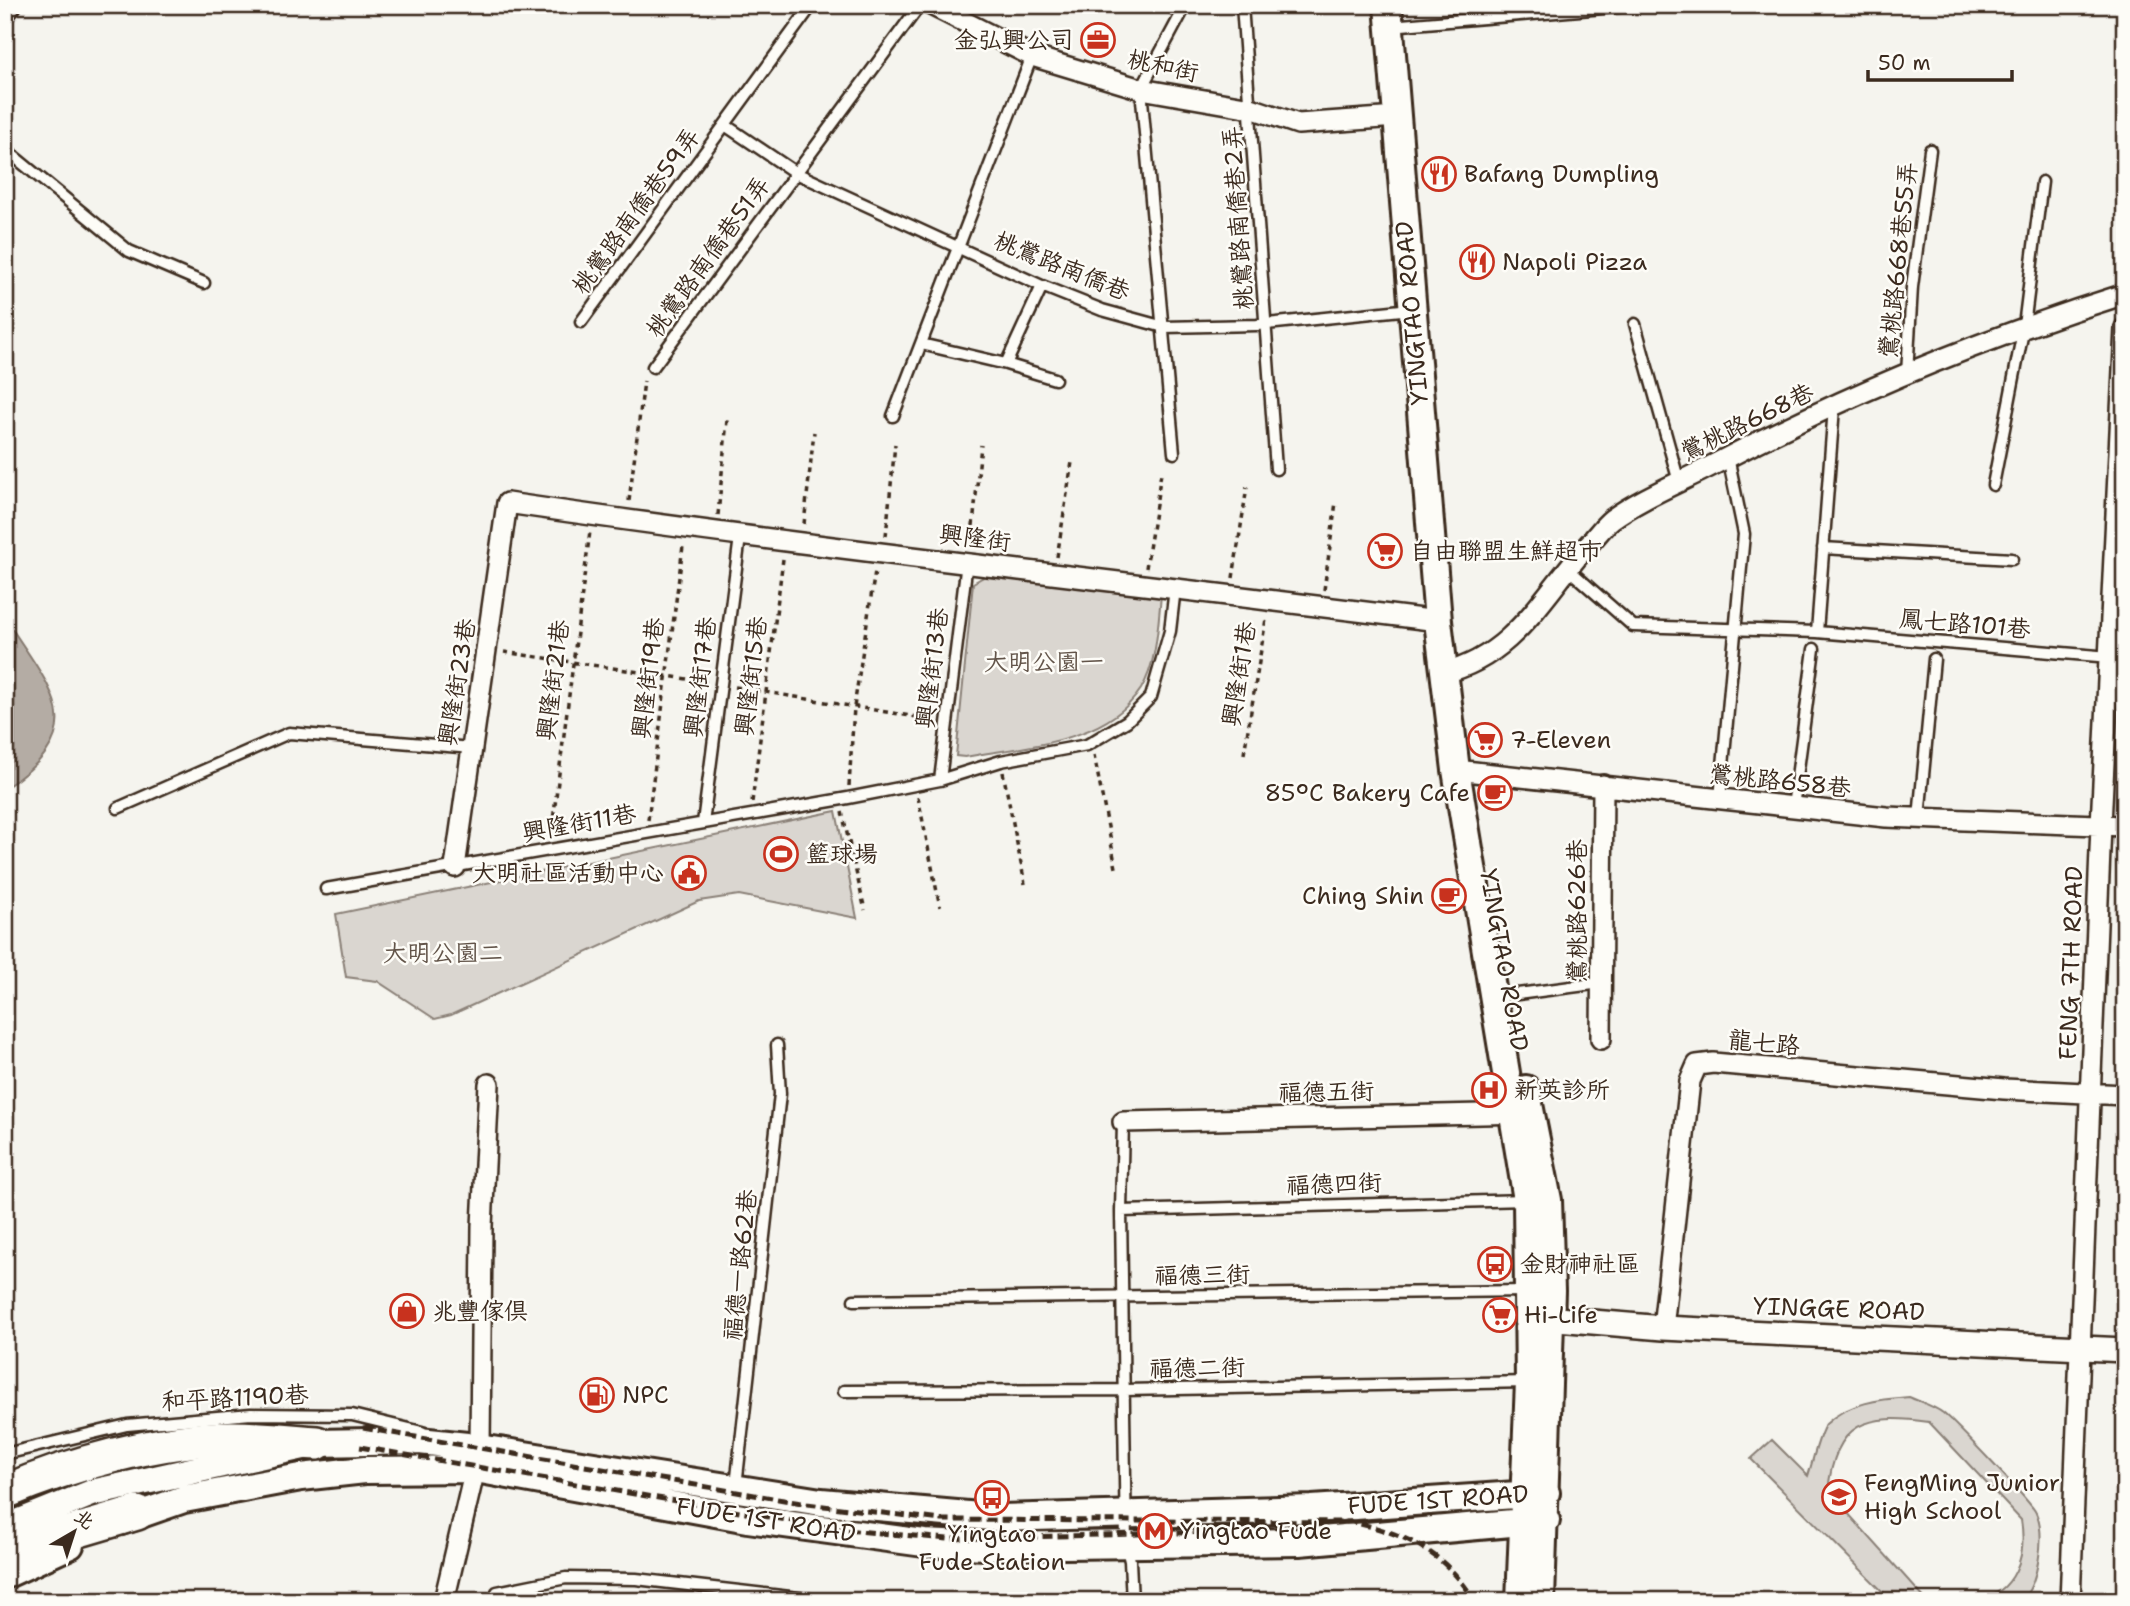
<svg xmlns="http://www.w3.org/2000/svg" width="2130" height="1606" viewBox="0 0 2130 1606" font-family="'Shantell Sans','LXGW WenKai TC',sans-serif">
<rect width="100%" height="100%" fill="#f5f4ee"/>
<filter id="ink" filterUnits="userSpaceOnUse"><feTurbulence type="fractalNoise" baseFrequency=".0143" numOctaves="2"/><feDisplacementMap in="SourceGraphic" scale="14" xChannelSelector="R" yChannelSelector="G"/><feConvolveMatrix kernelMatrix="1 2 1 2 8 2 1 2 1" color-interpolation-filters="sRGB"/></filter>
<g filter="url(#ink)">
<!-- green -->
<path fill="#dad6d0" stroke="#8a8077" stroke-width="2" d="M987,575L1161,595C1158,625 1157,663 1141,689C1105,744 1023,746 965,757L956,756L973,583Z
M836,811L857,918L739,895L699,901L451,1015L435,1019L377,981L346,977L336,914Z
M1909,1397C1920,1402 1934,1406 1943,1413C1955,1423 2032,1503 2036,1513C2046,1535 2038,1585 2021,1601H1976C2016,1593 2027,1555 2021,1520L1929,1422C1867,1413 1835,1421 1828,1491L1926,1600L1936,1601H1892L1751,1459L1772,1440L1808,1476C1812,1464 1819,1432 1826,1424C1847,1403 1881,1399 1909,1397Z"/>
<!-- water -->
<path fill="#b4aca4" stroke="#84786e" stroke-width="2" d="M5,618C50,689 96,729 5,788Z"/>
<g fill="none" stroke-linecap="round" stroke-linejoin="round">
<!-- service casing -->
<g stroke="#3b2a1e" stroke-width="15">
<path id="service" d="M1168,5L1181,13
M1242,5L1276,469
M1390,26L1639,5
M725,125L796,173L1042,286L1102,310L1164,327L1257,325L1411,309
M5,149L129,251L204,283
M581,322L812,5
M1635,324L1679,482
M921,344L1006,364L1055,379
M1006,364L1042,286
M653,367L920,5
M1907,374L1912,287L1930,150
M893,416L1032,56
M1174,453L1141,89L1186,5
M1993,485L2024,326L2042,182
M1823,548L2012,559
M1567,568L1633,626L1817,632L2110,657
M1817,632L1834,407
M940,780L967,562
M1720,799L1744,534L1728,457
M1793,807L1814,649
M118,808L289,733L472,748
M1919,818L1934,659
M703,823L740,537
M326,889L848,798L940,780L1001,761L1087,745L1127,721L1151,697L1170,631L1175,588
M1510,995L1601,983
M1123,1122L1121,1211L1126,1544L1130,1561L1132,1601
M1121,1211L1526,1200
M854,1300L1526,1291
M844,1391L1124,1390L1529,1382
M5,1454L127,1425L251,1414L352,1415L422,1432
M736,1486L780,1094L777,1045
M497,1592L566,1578L636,1579L825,1601"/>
</g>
<!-- minor casing -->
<g stroke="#3b2a1e" stroke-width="24">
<path id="minor" d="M931,5L1032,56L1141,89L1251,108L1298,124L1397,117
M1444,673C1514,656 1542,596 1587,546C1595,538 1603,526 1612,519C1643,497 1681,482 1715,464C1846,395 1984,338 2125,294
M1456,770L1886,817L2125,826
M455,867L507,503C816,548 1127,582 1438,621
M1601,1039L1603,785
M1123,1122L1526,1113
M1663,1328L1690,1081L1697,1065L1713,1063L2004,1089L2125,1095
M444,1601L480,1448L482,1226L489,1084
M2070,1601L2101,825L2125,328"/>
</g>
<!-- tertiary casing -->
<g stroke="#3b2a1e" stroke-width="28">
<path id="tertiary" d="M5,10L9,5
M1534,1317L1663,1328L2125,1350"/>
</g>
<!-- secondary casing -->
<g stroke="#3b2a1e" stroke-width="32">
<path id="secondary" d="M1388,5L1438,621L1456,770L1527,1200L1529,1382L1520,1601
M1526,1089L1548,1200L1551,1291L1541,1601
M121,1521L184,1499L301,1477L365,1470L476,1469L748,1519L924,1543L986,1546L1299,1542L1546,1520
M5,1528L92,1493L317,1443L419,1441L467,1446L821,1502L1002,1518L1312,1509L1546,1493
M5,1575L70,1545"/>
</g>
<!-- motorway casing -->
<g stroke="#3b2a1e" stroke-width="38">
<path id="motorway" d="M5,1492C69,1464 161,1439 231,1438C260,1438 289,1441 317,1443
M5,1552L137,1513"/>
</g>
<!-- path -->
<path stroke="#3b2a1e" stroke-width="3.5" stroke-dasharray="5 5" stroke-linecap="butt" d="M629,501L644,381
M718,515L727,420
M804,524L814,432
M886,536L895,444
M971,546L981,445
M1057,557L1072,462
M1146,568L1161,473
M1233,578L1247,487
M1324,590L1336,502
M504,652L707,682
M735,687L935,720
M1244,754L1266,619
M1094,755L1116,868
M1003,772L1025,884
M849,786L854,707L875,571
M918,797L940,907
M752,802L783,559
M842,812L865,910
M648,820L683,546
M551,836L590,531"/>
<!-- service -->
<use href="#service" stroke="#fdfcf7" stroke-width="10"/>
<!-- minor -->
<use href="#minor" stroke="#fdfcf7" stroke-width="19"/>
<!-- tertiary -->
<use href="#tertiary" stroke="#fdfcf7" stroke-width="23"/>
<!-- secondary -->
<use href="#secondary" stroke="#fdfcf7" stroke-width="26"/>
<!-- motorway -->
<use href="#motorway" stroke="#fdfcf7" stroke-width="33"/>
<!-- rail -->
<path stroke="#3b2a1e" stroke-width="5" stroke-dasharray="10 5" stroke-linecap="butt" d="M363,1428L807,1504L942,1520L1352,1522C1407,1534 1444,1552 1475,1601
M360,1447L845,1530L948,1539L1213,1532"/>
</g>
</g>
<!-- icons -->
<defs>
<g id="office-ring" transform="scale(1.75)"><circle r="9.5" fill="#fdfcf7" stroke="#c8321e" stroke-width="1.5"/><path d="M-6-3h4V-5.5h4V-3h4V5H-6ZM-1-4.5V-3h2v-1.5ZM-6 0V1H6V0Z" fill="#c8321e"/></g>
<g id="restaurant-ring" transform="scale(1.75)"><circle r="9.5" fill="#fdfcf7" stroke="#c8321e" stroke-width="1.5"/><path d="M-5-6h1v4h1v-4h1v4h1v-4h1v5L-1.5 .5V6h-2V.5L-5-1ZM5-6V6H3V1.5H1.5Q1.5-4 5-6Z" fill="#c8321e"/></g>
<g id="supermarket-ring" transform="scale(1.75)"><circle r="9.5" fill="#fdfcf7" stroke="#c8321e" stroke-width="1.5"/><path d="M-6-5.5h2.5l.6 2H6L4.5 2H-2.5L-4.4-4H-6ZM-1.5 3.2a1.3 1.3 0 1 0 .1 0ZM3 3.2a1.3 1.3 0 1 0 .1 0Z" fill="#c8321e"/></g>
<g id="cafe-ring" transform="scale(1.75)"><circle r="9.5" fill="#fdfcf7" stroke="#c8321e" stroke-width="1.5"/><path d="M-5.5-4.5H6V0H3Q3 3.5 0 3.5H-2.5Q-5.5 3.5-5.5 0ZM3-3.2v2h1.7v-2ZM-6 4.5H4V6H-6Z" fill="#c8321e"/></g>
<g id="stadium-ring" transform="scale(1.75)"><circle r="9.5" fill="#fdfcf7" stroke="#c8321e" stroke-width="1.5"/><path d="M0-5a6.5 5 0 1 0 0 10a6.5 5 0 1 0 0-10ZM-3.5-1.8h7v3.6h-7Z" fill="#c8321e"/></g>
<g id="civic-ring" transform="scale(1.75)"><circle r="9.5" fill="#fdfcf7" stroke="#c8321e" stroke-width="1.5"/><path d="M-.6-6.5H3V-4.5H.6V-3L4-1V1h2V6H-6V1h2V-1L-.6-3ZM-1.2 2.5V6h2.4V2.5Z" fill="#c8321e"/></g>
<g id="hospital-ring" transform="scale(1.75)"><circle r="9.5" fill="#fdfcf7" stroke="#c8321e" stroke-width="1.5"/><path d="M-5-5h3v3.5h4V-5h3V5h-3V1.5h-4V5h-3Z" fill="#c8321e"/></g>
<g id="bus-ring" transform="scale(1.75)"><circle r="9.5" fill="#fdfcf7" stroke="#c8321e" stroke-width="1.5"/><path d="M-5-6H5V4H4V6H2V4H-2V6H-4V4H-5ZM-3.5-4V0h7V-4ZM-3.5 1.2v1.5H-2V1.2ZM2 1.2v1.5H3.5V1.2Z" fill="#c8321e"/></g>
<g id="shop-ring" transform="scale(1.75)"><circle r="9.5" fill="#fdfcf7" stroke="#c8321e" stroke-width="1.5"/><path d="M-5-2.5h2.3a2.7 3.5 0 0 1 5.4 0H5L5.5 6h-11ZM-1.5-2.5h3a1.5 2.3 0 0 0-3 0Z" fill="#c8321e"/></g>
<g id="fuel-ring" transform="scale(1.75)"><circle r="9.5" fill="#fdfcf7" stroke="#c8321e" stroke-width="1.5"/><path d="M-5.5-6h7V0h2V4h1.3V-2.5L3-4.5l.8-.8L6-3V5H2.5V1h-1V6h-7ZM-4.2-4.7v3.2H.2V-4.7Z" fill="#c8321e"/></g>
<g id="school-ring" transform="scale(1.75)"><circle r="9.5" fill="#fdfcf7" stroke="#c8321e" stroke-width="1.5"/><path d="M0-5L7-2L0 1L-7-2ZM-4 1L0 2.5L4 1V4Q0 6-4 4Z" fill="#c8321e"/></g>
<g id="metro-ring" transform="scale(1.75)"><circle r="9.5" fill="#fdfcf7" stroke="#c8321e" stroke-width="1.5"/><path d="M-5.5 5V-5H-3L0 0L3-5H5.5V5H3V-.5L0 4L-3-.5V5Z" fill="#c8321e"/></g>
</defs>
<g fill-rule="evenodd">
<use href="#office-ring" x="1098" y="40"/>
<use href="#restaurant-ring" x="1439" y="174"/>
<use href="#restaurant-ring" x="1477" y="262"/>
<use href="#supermarket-ring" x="1385" y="551"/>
<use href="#supermarket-ring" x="1485" y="740"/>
<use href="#cafe-ring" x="1495" y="793"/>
<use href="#stadium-ring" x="781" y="854"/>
<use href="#civic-ring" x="689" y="873"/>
<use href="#cafe-ring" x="1449" y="896"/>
<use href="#hospital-ring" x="1489" y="1090"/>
<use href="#bus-ring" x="1495" y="1264"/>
<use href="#shop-ring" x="407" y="1311"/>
<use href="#supermarket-ring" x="1500" y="1315"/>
<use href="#fuel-ring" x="597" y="1395"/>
<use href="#school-ring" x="1839" y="1497"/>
<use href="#bus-ring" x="992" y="1498"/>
<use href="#metro-ring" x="1155" y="1531"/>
</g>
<g text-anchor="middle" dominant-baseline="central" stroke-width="5" stroke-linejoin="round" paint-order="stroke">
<!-- poi labels -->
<g font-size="24" fill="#3b2a1e" stroke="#fdfcf7" text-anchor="start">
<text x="1074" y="40" text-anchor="end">金弘興公司</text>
<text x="1464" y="174">Bafang Dumpling</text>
<text x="1502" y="262">Napoli Pizza</text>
<text x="1410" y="551">自由聯盟生鮮超市</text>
<text x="1510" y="740">7-Eleven</text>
<text x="1470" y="793" text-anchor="end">85°C Bakery Cafe</text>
<text x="806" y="854">籃球場</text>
<text x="664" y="873" text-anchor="end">大明社區活動中心</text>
<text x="1424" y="896" text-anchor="end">Ching Shin</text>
<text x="1514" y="1090">新英診所</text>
<text x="1520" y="1264">金財神社區</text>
<text x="432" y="1311">兆豐傢俱</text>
<text x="1524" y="1315">Hi-Life</text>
<text x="622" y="1395">NPC</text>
<text x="1864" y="1483">FengMing Junior<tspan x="1864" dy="28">High School</tspan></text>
<text x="1180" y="1531">Yingtao Fude</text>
<text x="992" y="1534" text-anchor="middle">Yingtao<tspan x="992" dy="28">Fude Station</tspan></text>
</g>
<!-- street labels -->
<g font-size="24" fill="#3b2a1e" stroke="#fdfcf7">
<text transform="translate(1163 66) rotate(12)">桃和街</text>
<text transform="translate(636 211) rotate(-54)">桃鶯路南僑巷59弄</text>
<text transform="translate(1238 218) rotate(-94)">桃鶯路南僑巷2弄</text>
<text transform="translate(708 257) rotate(-54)">桃鶯路南僑巷51弄</text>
<text transform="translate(1898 260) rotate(-84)">鶯桃路668巷55弄</text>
<text transform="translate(1062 266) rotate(22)">桃鶯路南僑巷</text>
<text transform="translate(1412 313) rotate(-95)">YINGTAO ROAD</text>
<text transform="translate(1747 422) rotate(-26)">鶯桃路668巷</text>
<text transform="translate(975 538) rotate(7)">興隆街</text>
<text transform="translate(1965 624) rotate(5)">鳳七路101巷</text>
<text transform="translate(932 668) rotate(-83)">興隆街13巷</text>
<text transform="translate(1239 674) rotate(-81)">興隆街1巷</text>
<text transform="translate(751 676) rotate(-83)">興隆街15巷</text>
<text transform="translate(700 677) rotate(-83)">興隆街17巷</text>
<text transform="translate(648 678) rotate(-83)">興隆街19巷</text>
<text transform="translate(553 680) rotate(-83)">興隆街21巷</text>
<text transform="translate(457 682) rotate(-81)">興隆街23巷</text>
<text transform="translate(1780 781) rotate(6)">鶯桃路658巷</text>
<text transform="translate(579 823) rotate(-10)">興隆街11巷</text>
<text transform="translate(1577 911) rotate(-90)">鶯桃路626巷</text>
<text transform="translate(1504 960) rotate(80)">YINGTAO ROAD</text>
<text transform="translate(2071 963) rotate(-88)">FENG 7TH ROAD</text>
<text transform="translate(1764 1043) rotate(5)">龍七路</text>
<text transform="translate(1326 1092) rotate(-1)">福德五街</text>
<text transform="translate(1334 1184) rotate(-2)">福德四街</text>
<text transform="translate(740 1265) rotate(-84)">福德一路62巷</text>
<text transform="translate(1202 1275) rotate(-1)">福德三街</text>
<text transform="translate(1839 1309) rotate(2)">YINGGE ROAD</text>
<text transform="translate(1197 1368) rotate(-1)">福德二街</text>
<text transform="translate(235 1398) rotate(-3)">和平路1190巷</text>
<text transform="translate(1438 1500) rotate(-4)">FUDE 1ST ROAD</text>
<text transform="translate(766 1520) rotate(9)">FUDE 1ST ROAD</text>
</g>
<!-- park labels -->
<g font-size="24" fill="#63554a" stroke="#fdfcf7">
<text x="1044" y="662">大明公園一</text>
<text x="443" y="953">大明公園二</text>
</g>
</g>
<!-- margin -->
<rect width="2130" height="1606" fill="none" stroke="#fdfcf7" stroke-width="28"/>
<rect x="14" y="14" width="2102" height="1578" fill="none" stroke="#3b2a1e" stroke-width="2.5" filter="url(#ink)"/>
<!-- north arrow -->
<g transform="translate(74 1532) rotate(39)" stroke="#fdfcf7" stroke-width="5" paint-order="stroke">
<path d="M0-5L12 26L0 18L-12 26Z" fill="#3b2a1e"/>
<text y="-10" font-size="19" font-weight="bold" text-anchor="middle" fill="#3b2a1e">北</text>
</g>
<!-- scale -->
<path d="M1868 70v10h144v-10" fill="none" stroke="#3b2a1e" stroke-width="3.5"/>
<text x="1878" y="70" font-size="21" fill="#3b2a1e" stroke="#fdfcf7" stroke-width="5" paint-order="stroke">50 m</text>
</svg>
